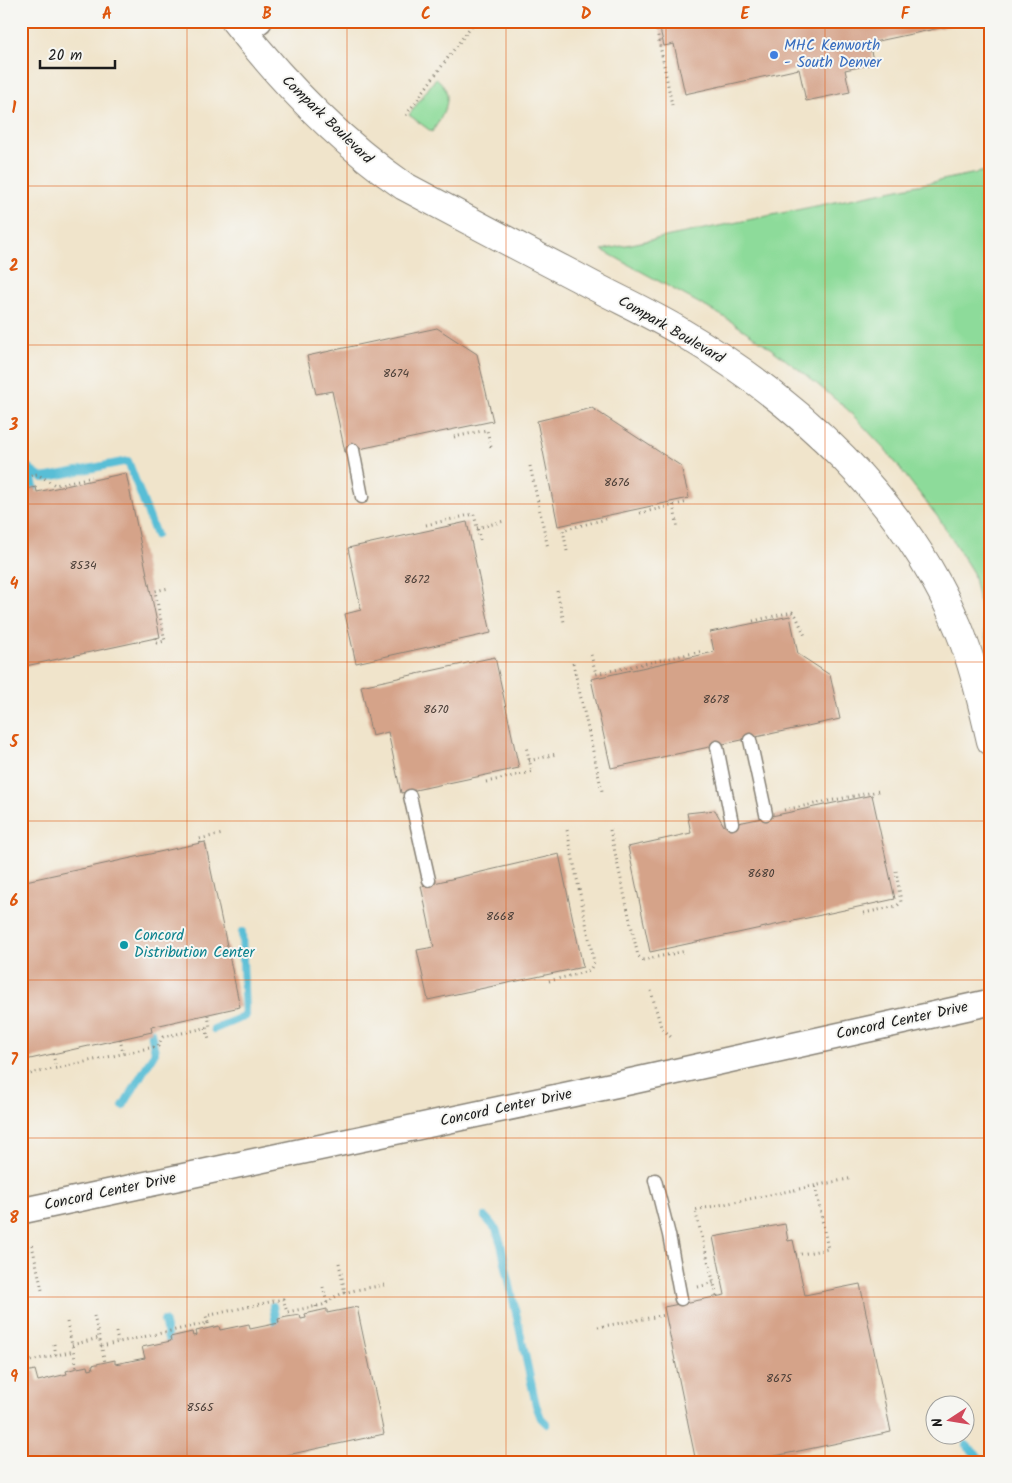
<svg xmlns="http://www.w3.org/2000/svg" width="1012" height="1483" viewBox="0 0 1012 1483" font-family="Kalam,sans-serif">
<rect width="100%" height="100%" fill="#f6f6f2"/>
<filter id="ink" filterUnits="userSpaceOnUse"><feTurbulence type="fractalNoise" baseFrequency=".02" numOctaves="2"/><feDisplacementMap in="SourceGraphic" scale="10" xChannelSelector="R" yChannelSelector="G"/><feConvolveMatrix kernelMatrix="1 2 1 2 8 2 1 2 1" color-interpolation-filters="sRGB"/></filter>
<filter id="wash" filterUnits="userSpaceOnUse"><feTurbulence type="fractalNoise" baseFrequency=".0096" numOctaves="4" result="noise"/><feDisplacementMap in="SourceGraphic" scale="20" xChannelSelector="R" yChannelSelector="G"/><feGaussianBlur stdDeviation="1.12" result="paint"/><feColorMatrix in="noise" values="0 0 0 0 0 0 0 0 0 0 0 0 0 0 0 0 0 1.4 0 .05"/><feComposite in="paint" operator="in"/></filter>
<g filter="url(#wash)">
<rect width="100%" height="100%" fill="#f0e4cb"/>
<!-- green -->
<path fill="#8ddb9a" stroke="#547c5b" d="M436,78C457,94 444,114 432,132L409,115Z
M991,170V659L973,573L940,520L885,449L847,409L806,375L766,345L726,318L602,250Z"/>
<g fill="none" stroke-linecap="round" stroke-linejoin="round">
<!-- stream -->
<path stroke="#58bed6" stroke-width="8" d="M21,463L43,478L128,461L156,535
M30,468L34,487
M214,1029L245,1016L242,932
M21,1063L25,1081
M123,1106L155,1052L151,1032
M485,1217L496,1229L501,1244L536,1405L541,1418L547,1424
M273,1306L276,1324
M164,1321L166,1329
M167,1335L169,1341
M966,1445L984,1462"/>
</g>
<g id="blocks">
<!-- building -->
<path fill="#d5a389" d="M658,21H968V22L869,43L874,64L845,70L850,92L806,101L799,69L685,94L674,44L664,46Z
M437,328L477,354L493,421L345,452L332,391L316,394L307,356Z
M592,408L681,466L689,498L558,526L537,421Z
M126,473L160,637L21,667V490L36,487L37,492Z
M467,522L491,633L356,663L345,614L361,610L348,548Z
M790,616L798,654L830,675L840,719L611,768L591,679L714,652L710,632Z
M495,657L519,768L401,793L388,732L372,736L361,686Z
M872,795L895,899L650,952L628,847L691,833L687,813L715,810L724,826Z
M205,842L240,1007L151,1027L152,1032L21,1061V882Z
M559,854L583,967L428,1000L417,950L434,947L421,886Z
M785,1224L788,1241L793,1240L805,1295L860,1284L891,1432L746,1462H696L664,1307L725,1295L713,1237Z
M357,1307L384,1434L255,1462H21V1373L35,1370L38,1381L67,1374L66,1371L77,1368L88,1366L89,1370L93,1369L92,1365L115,1360V1364L145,1358L142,1347L171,1341L170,1337L192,1332L193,1336L197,1335L196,1331L219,1326L220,1330L249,1324L250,1329L279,1323L278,1319L287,1317L300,1315L301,1319L306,1318L305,1314L327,1309V1313Z"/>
</g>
</g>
<g filter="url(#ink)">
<use href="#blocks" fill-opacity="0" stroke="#868074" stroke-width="1"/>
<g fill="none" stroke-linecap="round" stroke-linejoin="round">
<!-- lane casing -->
<g stroke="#868074" stroke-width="15">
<path id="lane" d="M353,450L362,497
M750,740L766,814
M717,747L732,823
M410,796L429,880
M655,1180L669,1235L681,1299"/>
</g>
<!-- street casing -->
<g stroke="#868074" stroke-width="28">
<path id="street" d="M244,32L259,21
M21,1211L633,1081L991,1002"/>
</g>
<!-- secondary casing -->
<g stroke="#868074" stroke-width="30">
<path id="secondary" d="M235,21C284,84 339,141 404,186C462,217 519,247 577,277C611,296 648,312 681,332C798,401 905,500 958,627C973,663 982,703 991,741"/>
</g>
<!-- path -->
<path stroke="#868074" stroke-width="3" stroke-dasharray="1 4" stroke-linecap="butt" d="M655,21L672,105
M406,115L469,29L473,24L480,22
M454,437L487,430L491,447
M530,466L548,548
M21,477L37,474L55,485L92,477
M673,505L678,527
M640,513L688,502
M426,525L474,514L480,540
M477,528L504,521
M567,551L563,530L606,519
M557,591L564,622
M753,621L792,612L796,616L806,638
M156,638L157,643L165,641L155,591L169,588
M591,655L596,674L703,651
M573,663L602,791
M529,761L556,754
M486,782L532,772L526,746
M784,810L879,791
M610,830L638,956L643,960L686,951
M200,843L199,839L223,834
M864,913L897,906L901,902L896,871
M549,981L585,972L590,970L594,962L567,830
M651,991L661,1027L671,1037
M206,1028L209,1040
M120,1039L123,1053
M53,1054L56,1068
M21,1076L158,1046L163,1037L210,1027L208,1015
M32,1245L42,1290
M796,1255L828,1249L815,1185
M339,1263L345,1293
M323,1287L327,1303
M698,1287L714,1283
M717,1296L695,1210L853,1178
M316,1306L317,1311
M94,1316L105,1362
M67,1322L77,1368
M208,1323L209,1328
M598,1327L666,1315
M116,1332L118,1342
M54,1344L56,1355
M72,1345L99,1338
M101,1346L208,1323L206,1316L283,1299L287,1312L322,1305C329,1303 333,1297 339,1295C353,1289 370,1288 384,1285
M21,1363L74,1351"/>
<!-- lane -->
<use href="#lane" stroke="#fff" stroke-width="12"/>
<!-- street -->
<use href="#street" stroke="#fff" stroke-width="25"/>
<!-- secondary -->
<use href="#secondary" stroke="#fff" stroke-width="28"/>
</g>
</g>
<!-- grid -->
<path fill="none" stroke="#de560d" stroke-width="1" stroke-opacity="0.55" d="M187,21V1462M347,21V1462M506,21V1462M666,21V1462M825,21V1462M21,186H991M21,345H991M21,504H991M21,662H991M21,821H991M21,980H991M21,1138H991M21,1297H991"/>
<!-- markers -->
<circle fill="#3f7fe0" stroke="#f6f6f2" stroke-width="2" cx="774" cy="55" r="5"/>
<circle fill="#0f9aa8" stroke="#f6f6f2" stroke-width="2" cx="124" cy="945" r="5"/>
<g text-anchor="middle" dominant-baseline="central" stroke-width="4" stroke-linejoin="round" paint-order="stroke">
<!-- number labels -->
<g font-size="12" fill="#4a3e37">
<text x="396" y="373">8674</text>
<text x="617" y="482">8676</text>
<text x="83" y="565">8534</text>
<text x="417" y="579">8672</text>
<text x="716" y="699">8678</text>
<text x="436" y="709">8670</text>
<text x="761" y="873">8680</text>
<text x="500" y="916">8668</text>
<text x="779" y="1378">8675</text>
<text x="200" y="1407">8565</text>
</g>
<!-- shop labels -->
<g font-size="15" fill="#366cbe" stroke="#f6f6f2" text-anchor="start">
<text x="784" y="46">MHC Kenworth<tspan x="784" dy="17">- South Denver</tspan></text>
</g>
<!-- street labels -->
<g font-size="15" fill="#1c1c1c" stroke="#f6f6f2">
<text transform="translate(327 120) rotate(44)">Compark Boulevard</text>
<text transform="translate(671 330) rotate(30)">Compark Boulevard</text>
<text transform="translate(902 1021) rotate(-12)">Concord Center Drive</text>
<text transform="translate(506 1108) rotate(-12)">Concord Center Drive</text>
<text transform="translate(110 1192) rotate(-12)">Concord Center Drive</text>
</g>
<!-- culture labels -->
<g font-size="15" fill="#0d838f" stroke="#f6f6f2" text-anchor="start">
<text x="134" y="936">Concord<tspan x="134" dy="17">Distribution Center</tspan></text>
</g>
</g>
<!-- margin -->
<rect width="1012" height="1483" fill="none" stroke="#f6f6f2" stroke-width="55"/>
<!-- north arrow -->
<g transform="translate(950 1420) rotate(258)"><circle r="24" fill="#f6f6f2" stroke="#9f9f9c"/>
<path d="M0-4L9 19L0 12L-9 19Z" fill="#d1495b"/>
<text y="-8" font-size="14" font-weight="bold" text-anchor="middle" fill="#1c1c1c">N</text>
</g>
<!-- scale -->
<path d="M40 60v8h75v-8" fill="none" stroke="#1c1c1c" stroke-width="2.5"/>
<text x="48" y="60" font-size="15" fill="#1c1c1c" stroke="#f6f6f2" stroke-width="4" paint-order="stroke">20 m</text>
<rect x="28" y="28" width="956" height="1428" fill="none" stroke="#de560d" stroke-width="2"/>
<g font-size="16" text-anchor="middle" font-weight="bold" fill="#de560d">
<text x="107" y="19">A</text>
<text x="267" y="19">B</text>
<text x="426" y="19">C</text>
<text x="586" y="19">D</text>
<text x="745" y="19">E</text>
<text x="905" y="19">F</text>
<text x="14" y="113">1</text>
<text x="14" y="271">2</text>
<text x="14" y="430">3</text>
<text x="14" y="589">4</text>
<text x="14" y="747">5</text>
<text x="14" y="906">6</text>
<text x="14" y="1065">7</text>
<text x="14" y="1223">8</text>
<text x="14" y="1382">9</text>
</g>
</svg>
